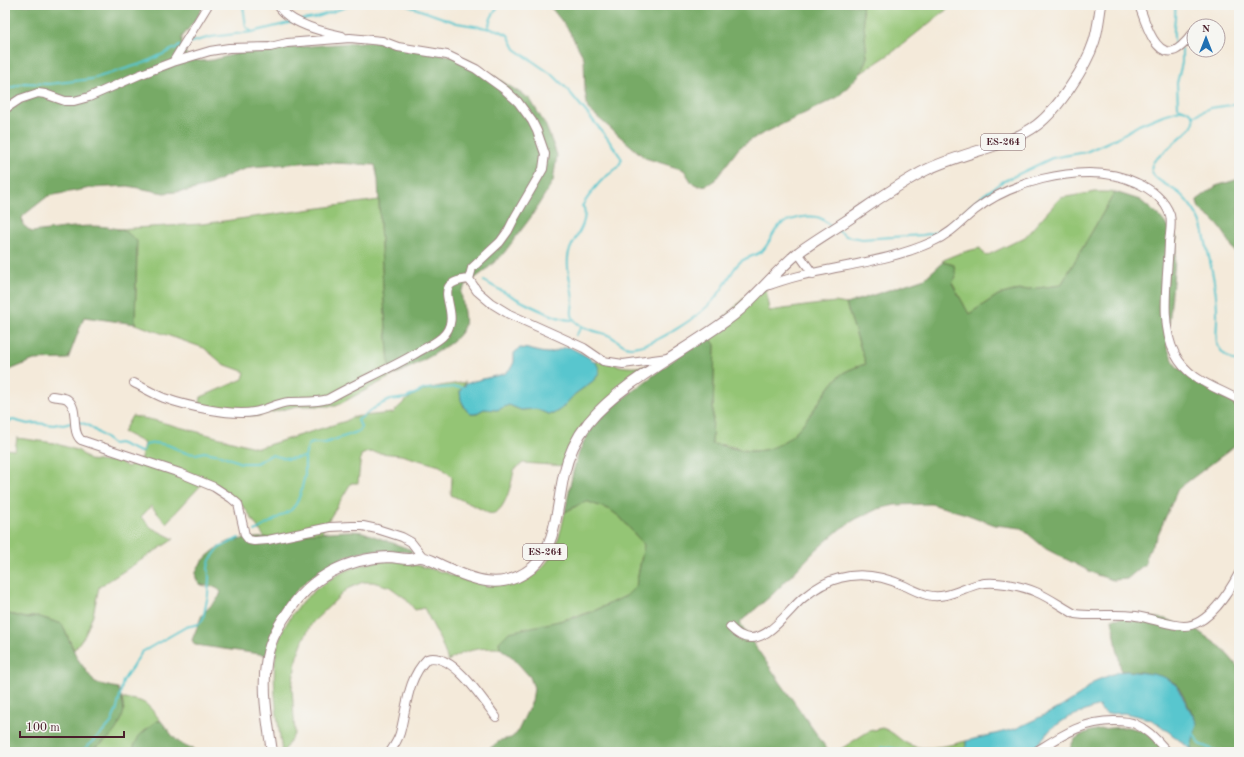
<svg xmlns="http://www.w3.org/2000/svg" width="1244" height="757" viewBox="0 0 1244 757" font-family="'Old Standard TT',serif">
<rect width="100%" height="100%" fill="#f6f6f2"/>
<filter id="ink" filterUnits="userSpaceOnUse"><feTurbulence type="fractalNoise" baseFrequency=".025" numOctaves="2"/><feDisplacementMap in="SourceGraphic" scale="8" xChannelSelector="R" yChannelSelector="G"/><feConvolveMatrix kernelMatrix="1 2 1 2 8 2 1 2 1" color-interpolation-filters="sRGB"/></filter>
<filter id="wash" filterUnits="userSpaceOnUse"><feTurbulence type="fractalNoise" baseFrequency=".012" numOctaves="4" result="noise"/><feDisplacementMap in="SourceGraphic" scale="16" xChannelSelector="R" yChannelSelector="G"/><feGaussianBlur stdDeviation="0.9" result="paint"/><feColorMatrix in="noise" values="0 0 0 0 0 0 0 0 0 0 0 0 0 0 0 0 0 1.4 0 .05"/><feComposite in="paint" operator="in"/></filter>
<g filter="url(#wash)">
<rect width="100%" height="100%" fill="#f4eada"/>
<!-- green -->
<path fill="#94c574" stroke="#6f7250" d="M862,5H955L942,13L893,52L861,73L867,57Z
M1095,192H1115L1061,285L1014,291L998,295L969,314L952,283L954,265L943,262L942,261C954,254 967,251 980,248L986,256L1025,237L1060,198Z
M379,200L383,289L390,377L336,406H297L257,416L206,409L199,407L201,397L243,379L245,372L223,364L204,348L135,324L137,256L125,231L117,229L202,224Z
M766,289L769,311L835,302L846,304L866,364C859,366 850,369 843,373C835,379 829,388 823,396C806,421 788,450 754,451C743,451 735,447 724,445C720,444 716,445 712,444L715,345L708,334L745,297L750,298Z
M604,361C622,368 631,368 650,366L602,405L565,466L523,463L514,470C512,482 503,526 483,510L451,495L452,477L440,466L401,455L368,452L361,455L358,483H351L321,533L267,541L244,507L203,483L166,523L151,506L141,517L152,528L174,539L99,587L93,615L85,635L74,650L62,624L37,616L26,618L5,613V449L15,450L17,438L54,443L79,451L89,460L108,462L114,459L128,467L141,458L144,443L123,432L132,416L153,420L258,448L346,421L352,417L393,413C418,386 431,388 466,382L460,391C461,400 463,409 471,414H475L484,409L497,410L509,405L521,410L536,409L548,414H553L558,411L575,394L593,381L599,374V368L595,362Z
M586,501L610,510L620,517L644,545L636,586L626,596L596,610L556,622L499,642L500,648C479,648 466,649 448,661L440,639L424,608L415,610L405,598L390,587L373,582H363L347,589L312,623L304,638L297,656L292,687L295,733L283,752H282C278,720 271,685 276,652C285,600 350,553 402,562C417,565 432,569 446,573C452,575 458,578 464,578C476,579 488,578 500,578C507,578 518,580 524,578C553,570 560,536 565,512Z
M122,699C146,699 147,704 161,721H156L131,752H87L108,739L124,711Z
M882,728C893,731 899,740 908,744C924,752 950,745 966,741V752H836L869,731Z"/>
<!-- forest -->
<path fill="#7a6" stroke="#606448" d="M5,5H204L197,18L182,37V47L189,58L200,61L213,60L247,51L375,41L466,59L530,99L546,126L557,155L553,181L531,217L504,253L486,270L467,284L461,292C462,299 466,320 464,326C458,346 408,368 390,377L383,289L378,180L375,165L312,162L251,167L236,172L204,187L187,191L164,193L128,186L91,188L48,196L24,215L22,218L23,225L32,232C60,229 98,221 124,231C129,233 133,238 137,241L135,324L84,317L68,359L34,360L5,372Z
M547,5H862L867,57L861,73L838,97L754,138L739,148L715,180L707,185L699,186L692,183L684,170L645,158L588,109L585,91L584,58L568,29L553,10Z
M1239,179V259C1231,246 1225,231 1214,221C1207,213 1197,212 1197,200L1216,186Z
M1115,192L1140,200L1160,217L1177,238L1167,347L1176,366L1206,388L1239,406V442L1227,452L1178,489L1156,539L1147,553L1146,563L1127,579L1113,580L1097,575L1046,549L1021,528L995,525L966,514L931,504L895,505L878,509L856,519L840,529L816,550L772,595L739,623L829,752H485L501,740L511,738L517,733L532,701L534,688L530,677L512,657L500,648L499,642L509,632L577,617L596,610L626,596L636,586L644,545L620,517L610,510L586,501L565,512C574,468 575,442 609,409L708,334L715,345L712,444C727,445 740,452 754,451C788,450 806,421 823,396C829,388 835,379 843,373C850,369 859,366 866,364L846,304L925,278L943,262L954,265L956,277L952,283L969,314L998,295L1014,291L1061,285Z
M350,531L363,532L412,550L411,553C404,551 398,551 392,551C384,551 375,550 368,551C335,556 303,579 284,606C274,621 271,638 267,655L195,645L192,640L202,615L219,597L221,592C219,590 218,589 216,588C209,584 199,589 196,578C192,565 220,544 231,541C245,538 260,538 274,537C299,534 324,532 350,531Z
M5,613L26,618L37,616L62,624L77,658L95,683L118,688L122,699L124,711L121,721L115,731L108,739L94,748L87,752H5Z
M1137,616L1165,619L1198,631L1222,648L1239,668V752H1193L1191,747L1197,723C1194,716 1179,687 1176,684C1164,675 1136,670 1121,671L1112,619Z
M156,721H161C176,740 177,745 201,752H131L139,736Z
M1127,727L1145,731L1167,752H1069C1070,749 1072,743 1074,740C1086,728 1111,728 1127,727Z"/>
<!-- water -->
<path fill="#59c6ce" stroke="#52727c" d="M569,347L588,357L596,363L599,368V374L593,381L575,394L561,409L553,414H548L536,409L521,410L509,405L497,410L484,409L475,414H471L467,411L461,400L460,391L466,384L474,381L504,374L511,368L514,362V353L520,348C530,348 538,353 548,353C555,353 561,347 569,347Z
M1127,671L1153,674L1164,677L1176,685L1197,723L1191,747L1192,750L1161,726L1150,719L1124,713L1107,714L1101,710L1099,706L1067,718L1051,729L1037,745L1028,752H966V741L1015,729L1061,707L1080,695L1095,681L1118,672Z"/>
<g fill="none" stroke-linecap="round" stroke-linejoin="round">
<!-- stream -->
<path stroke="#59c6ce" stroke-width="2" d="M243,5L246,27L251,31
M406,5L457,23L498,30L508,35L515,49L554,76L567,89L605,135L622,159C619,169 609,173 602,180C595,187 588,197 582,206L584,208C588,225 574,237 569,252C565,266 572,286 573,300C573,307 570,312 573,318C579,329 597,331 608,335C616,338 623,348 632,347C655,346 702,315 716,297C725,287 730,273 738,264C745,256 757,257 764,249C770,242 773,232 779,226C788,219 809,214 820,218C824,220 828,224 832,227
M1175,5C1177,18 1171,31 1175,44
M301,20L314,18L352,5
M488,29L491,18L499,5
M188,43L211,37L252,32L293,22
M1182,50V63L1177,83L1178,107C1189,111 1200,114 1191,128L1154,161C1143,178 1170,185 1180,194C1188,201 1201,219 1203,229C1209,259 1218,289 1217,319C1217,327 1215,340 1218,346C1223,355 1230,360 1239,363
M5,90L24,83L49,84L92,79L144,63L180,46
M1193,116L1210,108L1239,104
M837,230L846,236L862,239L923,235L934,233L944,229L982,196L1002,182L1052,158L1086,152L1117,138L1139,125L1163,115L1183,109
M484,281C502,291 555,322 574,320
M576,335L582,327
M79,422L88,425L113,444L119,443L140,452L143,451L145,445L155,443L168,445L186,453L196,454L204,452L221,455L241,463H256L271,455L288,459L305,457
M5,423L13,420L28,424L36,423L54,425L57,424L63,425L71,423
M255,531L291,510L296,504L300,495L305,475V457L308,445L313,443H325L360,431L361,427L358,420L377,406L390,400L406,398L425,389L458,387L464,388
M1193,732L1199,744L1219,752
M81,752L103,732L111,723L117,709L123,681L142,652L186,627L199,624L203,619L208,595L209,578L208,568L210,560L219,548L239,538
M878,752L881,748L886,747L911,752"/>
</g>
</g>
<g filter="url(#ink)">
<g fill="none" stroke-linecap="round" stroke-linejoin="round">
<!-- minor casing -->
<g stroke="#9f8482" stroke-width="10">
<path id="minor" d="M278,5C289,24 323,32 342,36
M1139,5C1144,18 1154,56 1173,51C1181,49 1189,38 1194,32
M173,62L208,5
M5,109L20,99L38,93L45,94L65,101H74L89,97L139,75L173,62L210,51L229,48L270,47L287,43L350,38L382,41L398,47L447,55L476,69L505,90L518,102L532,121L537,131L545,154L543,169L515,217L508,231L500,242L472,268L469,279L477,291L491,303L509,314L558,336L584,348L603,361L623,364L668,358
M798,253L813,274
M764,287C775,283 787,279 799,276C843,265 890,261 932,242C949,235 961,222 975,210C994,195 1018,185 1042,179C1072,172 1108,169 1137,183C1151,189 1165,200 1170,215C1172,223 1170,234 1169,242C1168,276 1159,324 1175,354C1188,380 1216,387 1239,400
M134,383C144,388 154,394 164,398C186,406 231,416 254,412C266,410 277,403 289,402C303,401 315,403 328,399C356,383 385,371 413,355C423,349 434,344 442,337C468,313 423,283 469,279
M52,396C57,397 63,397 67,399C80,408 70,431 81,440L180,473L214,487L231,498L238,504L245,535L249,540L254,541L268,540L330,527L352,526H363L377,529L402,537L411,542L422,556
M730,627C733,630 736,633 740,635C764,649 788,610 803,598C814,589 826,581 840,578C861,572 885,577 905,586C912,589 919,593 927,595C946,600 962,588 979,584C994,580 1022,586 1036,592C1050,598 1062,607 1075,614C1095,617 1116,613 1136,616C1151,618 1170,626 1184,626C1208,626 1229,592 1239,573
M390,752C394,746 398,740 400,733C407,707 407,679 427,659C452,651 483,700 496,717
M1035,752C1061,736 1082,721 1114,721C1121,721 1129,721 1135,724C1149,730 1158,742 1168,752"/>
</g>
<!-- major casing -->
<g stroke="#9f8482" stroke-width="12">
<path id="major" d="M272,752C268,724 262,692 266,664C268,645 277,627 288,612C311,577 347,558 389,557C395,557 401,559 408,559C412,559 416,557 420,557C427,557 436,563 443,566C473,580 502,592 532,568C557,547 557,504 564,474C568,456 577,437 588,423C625,378 689,350 735,314C758,295 776,271 799,252C814,241 831,231 846,221C873,203 898,184 926,170C953,157 982,151 1010,140C1019,136 1029,131 1037,125C1058,109 1086,67 1094,42C1098,30 1099,17 1101,5"/>
</g>
<!-- minor -->
<use href="#minor" stroke="#fff" stroke-width="8"/>
<!-- major -->
<use href="#major" stroke="#fff" stroke-width="10"/>
</g>
</g>
<g text-anchor="middle" dominant-baseline="central" stroke-width="3.5" stroke-linejoin="round" paint-order="stroke">
<!-- shield labels -->
<g fill="#f6f6f2" stroke="#7e6067" stroke-width="1">
<rect x="981" y="134" width="44" height="16" rx="3"/>
<rect x="523" y="544" width="44" height="16" rx="3"/>
</g>
<g font-size="10" font-weight="bold" fill="#4a1f2b">
<text x="1003" y="142">ES-264</text>
<text x="545" y="552">ES-264</text>
</g>
</g>
<!-- margin -->
<rect width="1244" height="757" fill="none" stroke="#f6f6f2" stroke-width="20"/>
<!-- north arrow -->
<g transform="translate(1206 38)"><circle r="19" fill="#f6f6f2" stroke="#b1a0a2"/>
<path d="M0-3L7 15L0 10L-7 15Z" fill="#1f6fb2"/>
<text y="-6" font-size="11" font-weight="bold" text-anchor="middle" fill="#4a1f2b">N</text>
</g>
<!-- scale -->
<path d="M20 731v6h104v-6" fill="none" stroke="#4a1f2b" stroke-width="2"/>
<text x="26" y="731" font-size="12" fill="#4a1f2b" stroke="#f6f6f2" stroke-width="3" paint-order="stroke">100 m</text>
</svg>
